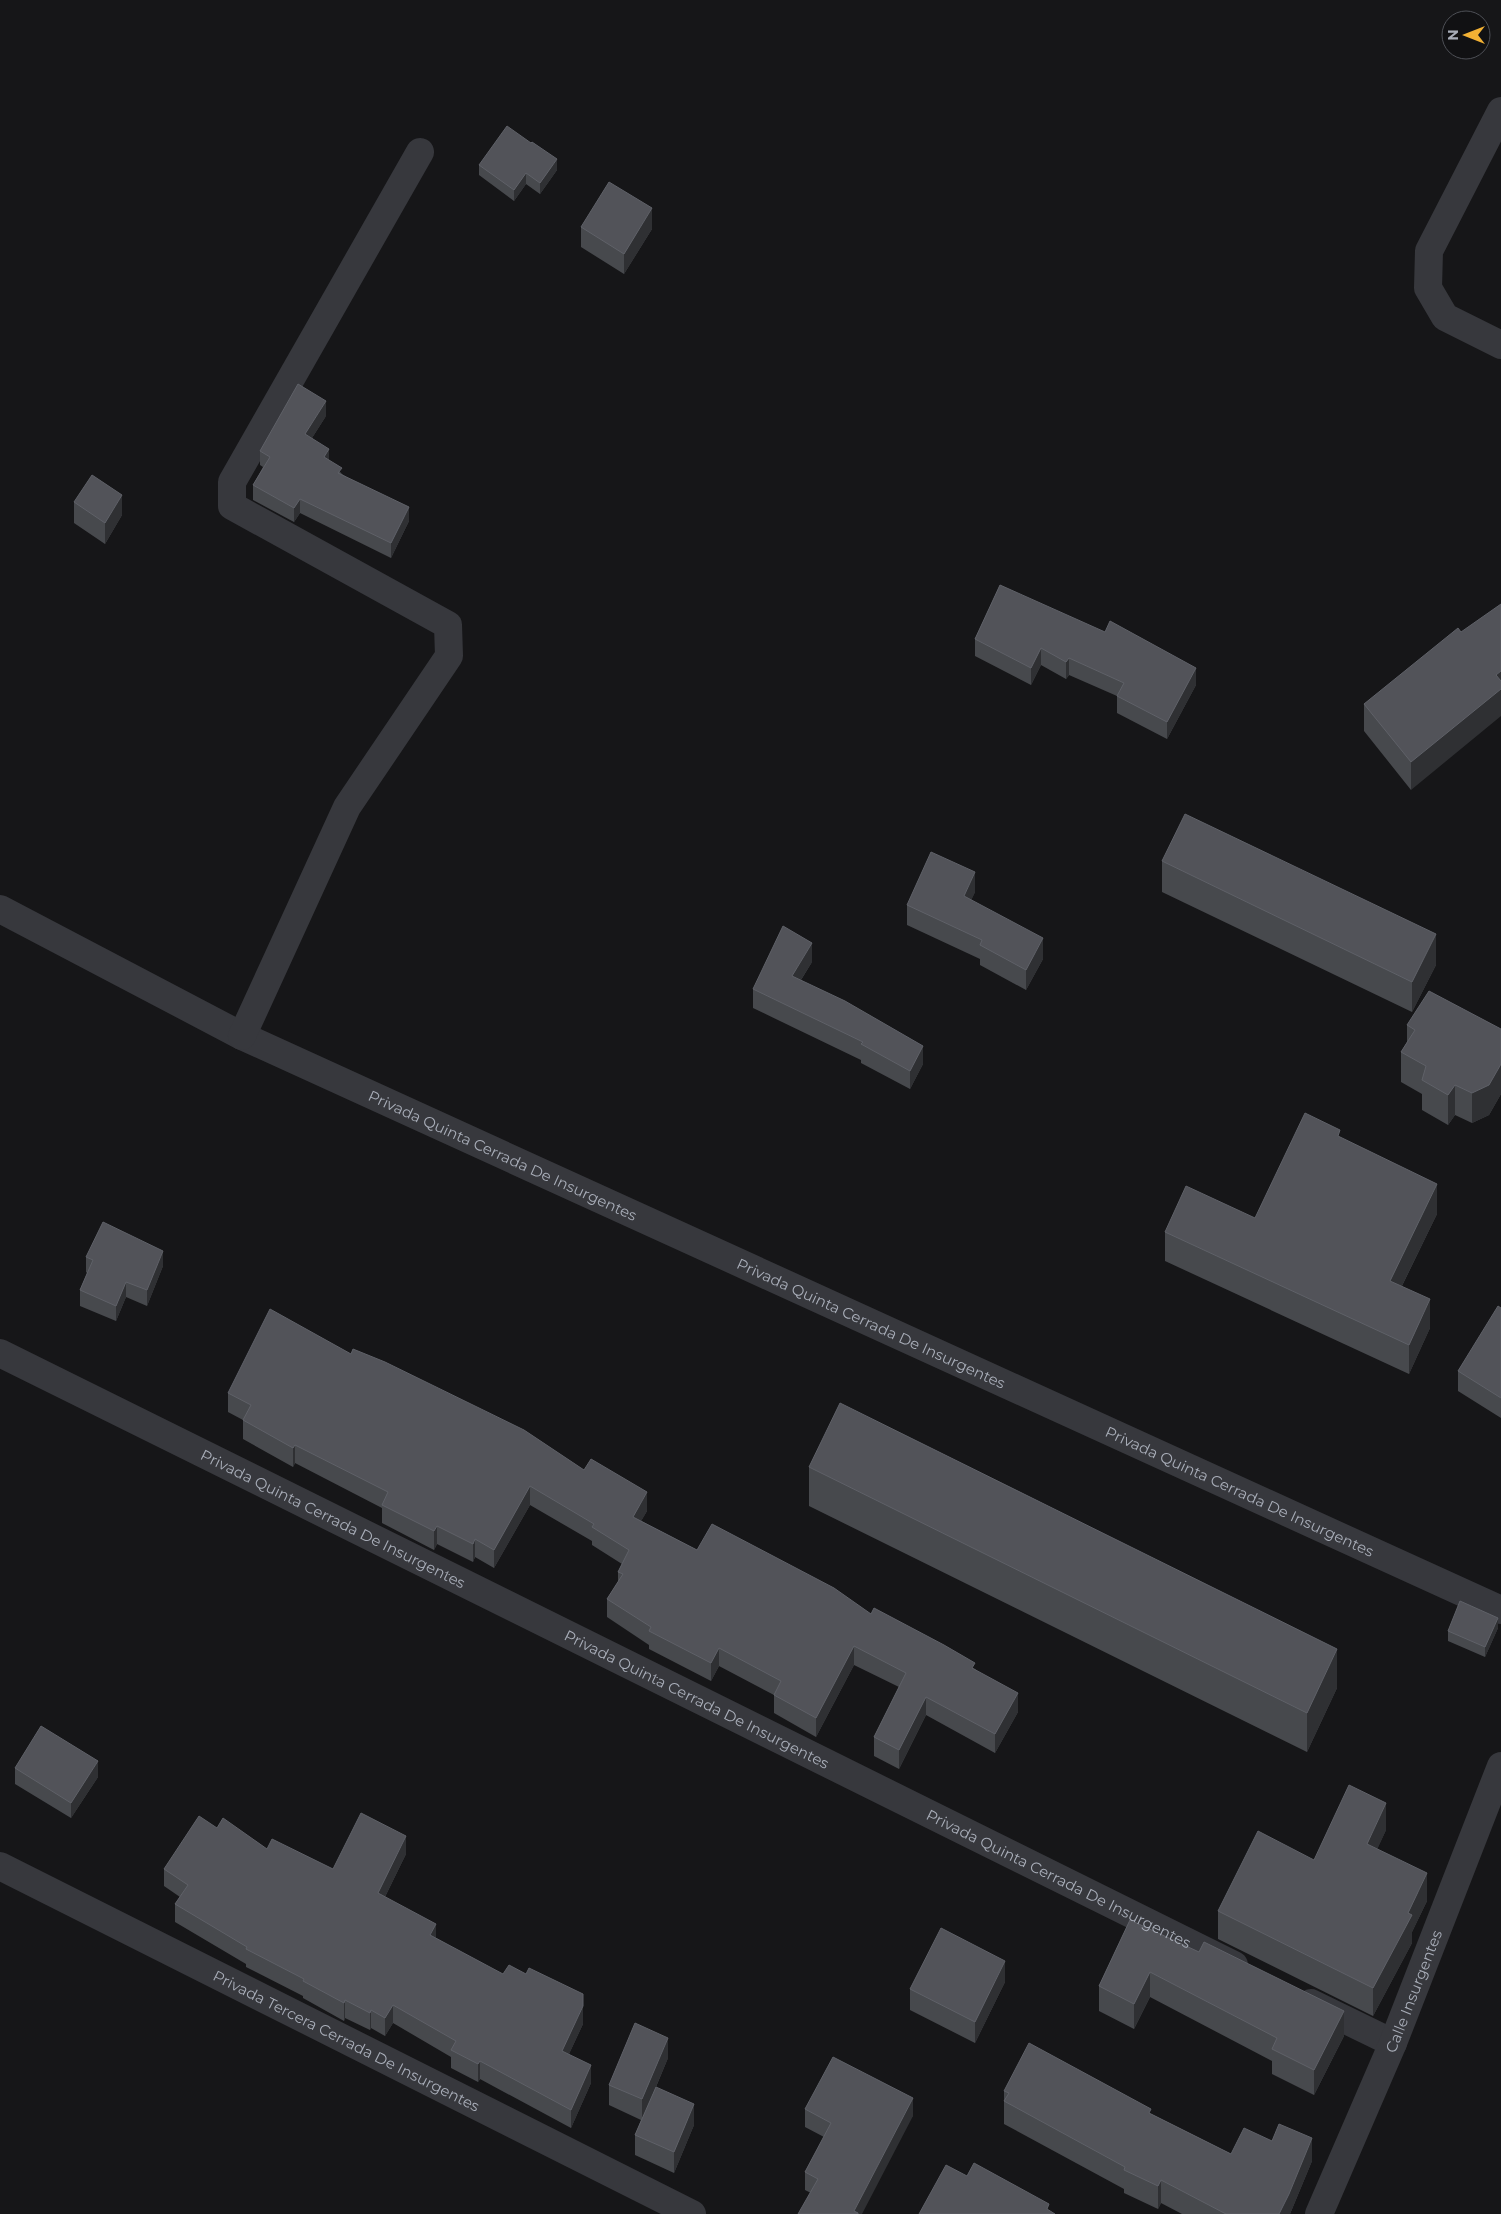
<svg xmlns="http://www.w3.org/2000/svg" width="1501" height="2214" viewBox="0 0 1501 2214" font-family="Montserrat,sans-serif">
<rect width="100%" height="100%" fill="#161618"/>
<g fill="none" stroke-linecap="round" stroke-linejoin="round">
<!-- minor -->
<g stroke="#37383d" stroke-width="28">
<path d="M1501,111L1429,251L1428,288L1445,317L1501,345"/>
<path id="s1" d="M0,909L242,1036L1501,1610"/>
<path d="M242,1036L347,807L449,656L448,625L232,506V482L420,152"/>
<path id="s2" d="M0,1353L1234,1965"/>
<path id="s3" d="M0,1866L692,2214"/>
<path d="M1311,2003L1393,2043"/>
<path id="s4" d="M1319,2214L1393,2043L1501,1766"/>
</g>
</g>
<!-- wall -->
<path fill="#47494d" d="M531,143L557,170L540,194L526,184L514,201L479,175V165Z
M581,227L652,229L624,274L581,247Z
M326,416L312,438L329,460L342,474L409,521L391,558L300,513L294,522L253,500V485L263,467L260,465V451Z
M74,502L122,515L105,544L74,523Z
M1000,585L1196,685L1167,739L1117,713V696L1069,675L1066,679L1041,665L1031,685L975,656V639Z
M1461,632L1411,790L1364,731V704Z
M1162,861L1436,965L1412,1012L1162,892Z
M975,892L971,900L1043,959L1026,990L980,965V959L907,925V905Z
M812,962L801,980L923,1064L910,1089L861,1063V1060L753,1008V989Z
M1407,1025L1501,1029V1094L1489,1115L1472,1123L1455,1115L1448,1125L1422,1110V1094L1401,1082V1052L1407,1042Z
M1340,1137L1437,1214L1402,1286L1430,1328L1409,1374L1165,1261V1232L1255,1218Z
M86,1257L163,1266L147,1306L126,1297L116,1321L80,1306V1290L87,1273L86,1272Z
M1501,1308V1418L1458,1391V1371Z
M351,1354L584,1470L647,1511L641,1521L697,1550L871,1614L975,1669L1018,1712L995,1753L926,1715L899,1769L874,1756V1737L899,1687L854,1665L816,1737L774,1713V1695L719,1666L711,1681L649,1649V1645L607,1617V1599L618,1582V1572L622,1564L592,1545V1541L530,1505L494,1568L475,1557L473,1562L437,1544L434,1550L382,1523V1508L295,1463L293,1467L243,1439V1420L228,1412V1393Z
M809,1467L1337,1688L1307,1752L809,1506Z
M1498,1628L1485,1657L1448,1641V1631Z
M15,1768L98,1777L71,1818L15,1784Z
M217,1828L267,1849L333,1869L406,1854L385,1897L436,1938L583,2024L569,2054L591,2083L571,2128L480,2079L478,2082L451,2068V2057L393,2023L385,2036L371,2028L370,2030L345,2018L344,2021L303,1998V1996L246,1967V1964L175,1922V1904L180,1897L164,1886V1869Z
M1386,1830L1377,1849L1427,1901L1412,1932V1943L1373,2016L1218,1939V1911L1314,1860Z
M1130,1920L1344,2036L1314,2095L1272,2074V2061L1150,1997L1134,2029L1099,2011V1986Z
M1005,1982L975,2043L910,2010V1989Z
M668,2058L656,2087L694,2125L674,2173L635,2155V2135L641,2120L609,2105V2085Z
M1004,2091L1151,2114L1231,2154L1312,2161L1290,2214H1182L1161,2203L1158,2209L1124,2193V2189L1004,2124Z
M805,2109L913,2116L811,2193L805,2190V2172L824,2137L805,2127Z"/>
<!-- shaded-wall -->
<path fill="#2f3033" d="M557,159V170L540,194V183Z
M526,173V184L514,201V190Z
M652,208V229L624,274V254Z
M326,401V416L305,449V434Z
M329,449V463L324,457Z
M122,495V515L105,544V523Z
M300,499V513L294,522V508Z
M409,507V521L391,558V543Z
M1041,648V665L1031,685V668Z
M1069,658V675L1066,679V662Z
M1196,668V685L1167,739V722Z
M1501,671V716L1411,790V762L1496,675Z
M975,872V892L964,916V896Z
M1436,934V965L1412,1012V982Z
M1043,938V959L1026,990V970Z
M812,943V962L792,994V976Z
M923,1046V1064L910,1089V1071Z
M1501,1064V1094L1489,1115L1472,1123V1093Z
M1455,1085V1115L1448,1125V1095Z
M1437,1184V1214L1390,1310V1281Z
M163,1251V1266L147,1306V1290Z
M126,1282V1297L116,1321V1306Z
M1430,1299V1328L1409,1374V1345Z
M295,1445V1463L293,1467V1448Z
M530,1486V1505L494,1568V1550Z
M647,1492V1511L633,1535V1517Z
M437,1526V1544L434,1550V1531Z
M475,1539V1557L473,1562V1544Z
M1498,1618V1628L1485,1657V1647Z
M854,1646V1665L816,1737V1718Z
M719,1648V1666L711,1681V1663Z
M1337,1649V1688L1307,1752V1713Z
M1018,1693V1712L995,1753V1734Z
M926,1697V1715L899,1769V1750Z
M98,1761V1777L71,1818V1803Z
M1386,1803V1830L1367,1872V1844Z
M406,1836V1854L378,1911V1893Z
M1427,1873V1901L1412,1932V1943L1373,2016V1988Z
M436,1924V1942L430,1935Z
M1005,1961V1982L975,2043V2022Z
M1150,1972V1997L1134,2029V2004Z
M345,2000V2018L344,2021V2003Z
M393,2005V2023L385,2036V2018Z
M583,2006V2024L562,2069V2051Z
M371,2010V2028L370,2030V2013Z
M1344,2011V2036L1314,2095V2070Z
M668,2038V2058L642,2120V2099Z
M480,2061V2079L478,2082V2064Z
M591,2065V2083L571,2128V2110Z
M913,2098V2116L862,2214H854V2211Z
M694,2104V2125L674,2173V2152Z
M1312,2138V2161L1290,2214H1279Z
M1161,2180V2203L1158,2209V2186Z"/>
<!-- building -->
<path fill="#525359" stroke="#5f6168" d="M507,126L531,143L532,142L557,159L540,183L526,173L514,190L479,165Z
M609,182L652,208L624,254L581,227Z
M298,384L326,401L305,434L329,449L324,457L342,468L338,473L409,507L391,543L300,499L294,508L253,485L270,457L260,451Z
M92,475L122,495L105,523L74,502Z
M1000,585L1105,632L1110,621L1196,668L1167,722L1117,696L1124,683L1069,658L1066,662L1041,648L1031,668L975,639Z
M1501,604V671L1496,675L1501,681V689L1411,762L1364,704L1458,628L1461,632Z
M1185,814L1436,934L1412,982L1162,861Z
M931,852L975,872L964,896L1043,938L1026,970L980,945L982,940L907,905Z
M783,926L812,943L792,976L845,1001L923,1046L910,1071L861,1044L863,1042L753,989Z
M1429,991L1501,1029V1064L1489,1085L1472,1093L1455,1085L1448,1095L1422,1080L1426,1066L1401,1052L1415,1030L1407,1025Z
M1305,1113L1340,1130L1338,1136L1437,1184L1390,1281L1430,1299L1409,1345L1165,1232L1186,1186L1255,1218Z
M103,1222L163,1251L147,1290L126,1282L116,1306L80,1290L93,1260L86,1257Z
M1498,1306L1501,1308V1398L1458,1371Z
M270,1309L351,1354L353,1349L385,1362L524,1430L584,1470L591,1459L647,1492L633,1517L697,1550L712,1524L834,1588L871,1614L874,1608L944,1645L975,1663L972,1668L1018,1693L995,1734L926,1697L899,1750L874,1737L906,1673L854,1646L816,1718L774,1695L781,1681L719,1648L711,1663L649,1631L651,1627L607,1599L623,1574L618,1572L629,1550L592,1527L594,1524L530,1486L494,1550L475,1539L473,1544L437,1526L434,1531L382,1505L388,1492L295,1445L293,1448L243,1420L251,1405L228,1393Z
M840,1403L1337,1649L1307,1713L809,1467Z
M1460,1601L1498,1618L1485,1647L1448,1631Z
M41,1726L98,1761L71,1803L15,1768Z
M1349,1785L1386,1803L1367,1844L1427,1873L1408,1913L1412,1915L1373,1988L1218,1911L1258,1831L1314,1860Z
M361,1813L406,1836L378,1893L436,1924L430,1935L503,1974L509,1965L526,1974L529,1968L583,1994V2006L562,2051L591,2065L571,2110L480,2061L478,2064L451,2050L456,2041L393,2005L385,2018L371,2010L370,2013L345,2000L344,2003L303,1981L304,1979L246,1949L247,1947L175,1904L188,1885L164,1869L199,1816L217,1828L223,1818L267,1849L272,1839L333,1869Z
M1130,1920L1199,1952L1204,1942L1344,2011L1314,2070L1272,2049L1277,2038L1150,1972L1134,2004L1099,1986Z
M941,1928L1005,1961L975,2022L910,1989Z
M635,2023L668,2038L642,2099L609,2085Z
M1029,2043L1151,2109L1149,2113L1231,2154L1244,2128L1272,2141L1279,2124L1312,2138L1289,2194L1279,2214H1226L1161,2180L1158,2186L1124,2170L1125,2167L1004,2101L1009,2093L1004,2091Z
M833,2057L913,2098L854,2211L858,2213V2214H798L818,2179L805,2172L831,2123L805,2109Z
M656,2087L694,2104L674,2152L635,2135Z
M974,2163L1049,2204L1047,2209L1055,2214H919L946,2165L967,2176Z"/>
<g text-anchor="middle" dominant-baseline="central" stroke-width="4.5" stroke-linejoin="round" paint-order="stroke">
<!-- street labels -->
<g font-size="15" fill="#a8adb8" stroke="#111113">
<text stroke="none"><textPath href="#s1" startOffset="560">Privada Quinta Cerrada De Insurgentes</textPath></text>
<text stroke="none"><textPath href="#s1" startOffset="965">Privada Quinta Cerrada De Insurgentes</textPath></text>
<text stroke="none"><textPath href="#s1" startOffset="1370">Privada Quinta Cerrada De Insurgentes</textPath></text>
<text stroke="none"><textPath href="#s2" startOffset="372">Privada Quinta Cerrada De Insurgentes</textPath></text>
<text stroke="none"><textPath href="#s2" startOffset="778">Privada Quinta Cerrada De Insurgentes</textPath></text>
<text stroke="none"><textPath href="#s2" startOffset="1182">Privada Quinta Cerrada De Insurgentes</textPath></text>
<text stroke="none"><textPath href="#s4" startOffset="242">Calle Insurgentes</textPath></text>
<text stroke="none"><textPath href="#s3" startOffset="388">Privada Tercera Cerrada De Insurgentes</textPath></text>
</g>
</g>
<!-- north arrow -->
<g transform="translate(1466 35) rotate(270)"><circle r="24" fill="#111113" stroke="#4d4f55"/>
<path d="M0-4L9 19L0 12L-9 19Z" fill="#f2b134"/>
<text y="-8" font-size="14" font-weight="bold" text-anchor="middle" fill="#a8adb8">N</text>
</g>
</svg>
